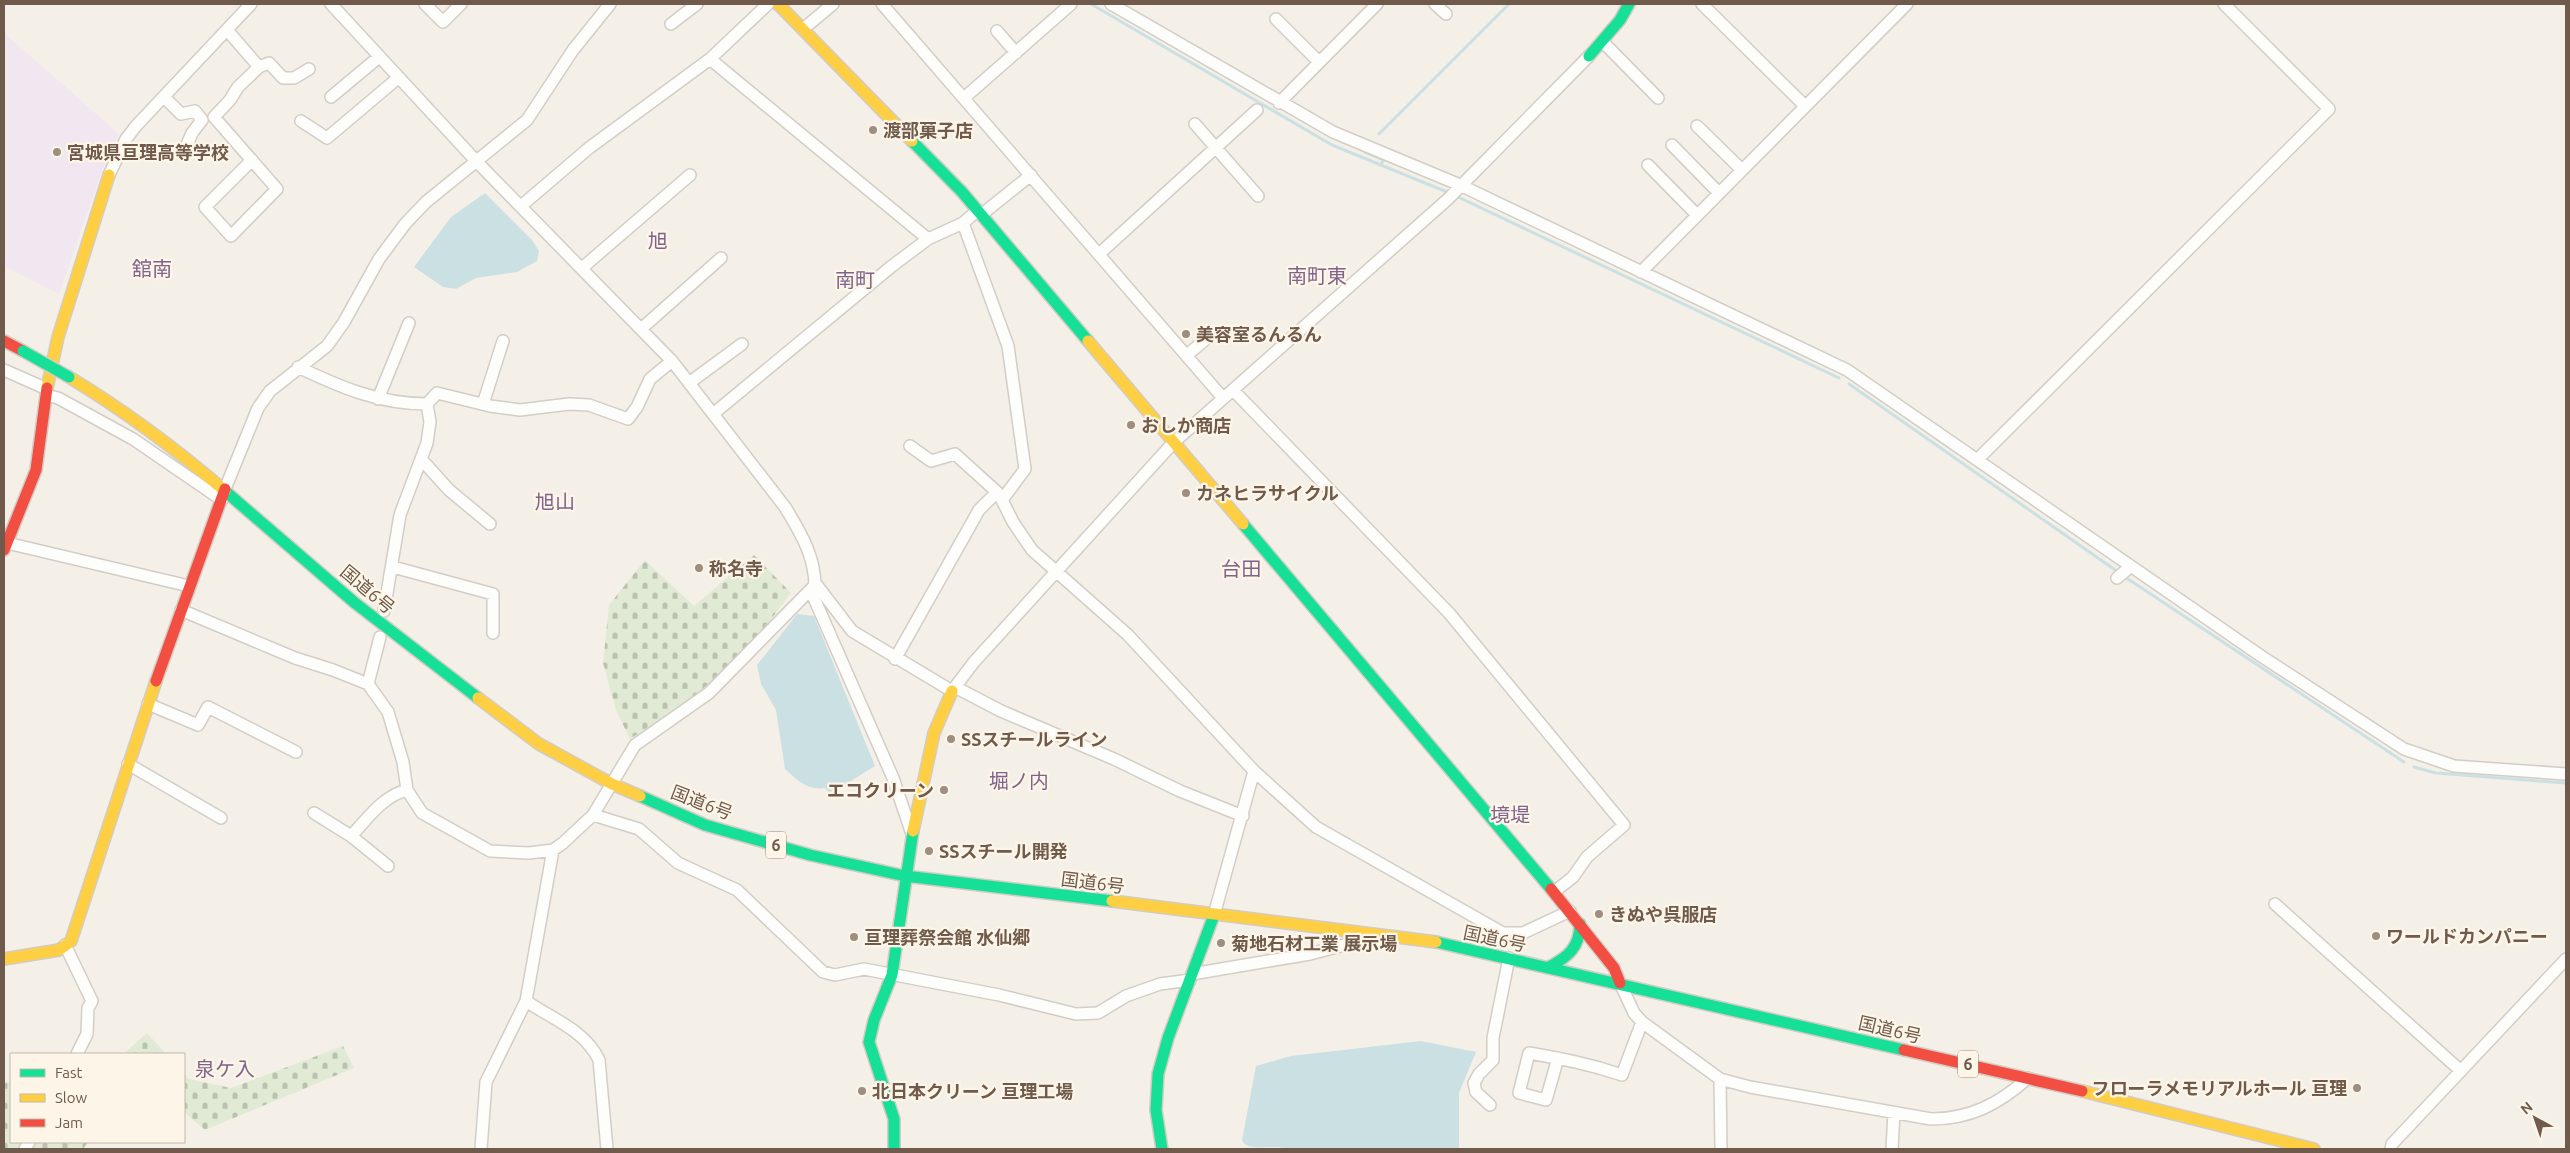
<svg xmlns="http://www.w3.org/2000/svg" width="2570" height="1153" viewBox="0 0 2570 1153" font-family="Ubuntu,'Noto Sans JP',sans-serif">
<defs>
<pattern id="cemetery-stones" width="16" height="16" patternUnits="userSpaceOnUse" patternTransform="scale(1.25)"><rect width="16" height="16" fill="#e0ead4"/><path d="M2 7V4a2 2 0 0 1 4 0v3zM10 15v-3a2 2 0 0 1 4 0v3z" fill="#bac1ae"/></pattern>
</defs>
<rect width="100%" height="100%" fill="#f4f0e8"/>
<!-- education -->
<path fill="#f1e7f0" d="M4,33L119,134L102,171L59,294L4,266Z"/>
<!-- cemetery -->
<path fill="url(#cemetery-stones)" d="M754,555L791,593L756,639L693,698L630,739L616,710L603,663L609,605L645,560L694,606Z
M147,1033L166,1054H123Z
M343,1046L354,1068L205,1130L184,1112V1073L189,1079L231,1088Z
M7,1081L11,1084V1142H88L83,1149H4V1085Z"/>
<!-- water -->
<path fill="#cbe0e3" d="M485,193L532,240L539,251L537,261L517,272L476,278L456,289L443,287L414,267L451,217Z
M797,614L814,616L875,766L830,794L825,788C808,791 797,780 785,769L776,710L761,684L757,665Z
M1421,1041L1476,1052L1459,1093V1149H1286C1273,1144 1247,1153 1242,1140L1256,1066L1291,1056Z"/>
<g fill="none" stroke-linecap="round" stroke-linejoin="round">
<!-- stream -->
<path stroke="#cbe0e3" stroke-width="3" d="M1091,4L1332,145L1447,192
M1379,134L1509,4
M1365,152L1384,160L1380,165
M1456,196L1839,378
M1849,384L2118,572
M2125,577L2404,762
M2414,767L2436,773L2566,783"/>
<!-- street casing -->
<g stroke="#d3cdc6" stroke-width="14">
<path id="street" d="M331,4L477,162L672,361L785,507C803,536 819,564 814,598L893,778L912,834
M425,4L443,22L461,4
M882,4L1223,398
M1111,4L1333,132L1460,185L1847,370L2261,656L2404,749L2454,766L2566,774
M1435,4L1446,14
M1702,4L1805,106
M1276,19L1319,62
M671,24L697,4
M803,29L833,4
M227,30L259,67L238,87L230,100L214,117L277,189L231,236L205,207L252,160
M997,31L1016,53
M1602,41L1658,98
M710,59L928,239
M259,67L269,63L283,78H294L309,69
M164,97L181,114L195,111L202,120L192,133L184,152
M331,97L379,57
M964,98L1071,4
M1279,103L1377,4
M301,121L327,138L398,78
M1195,124L1258,196
M1697,126L1742,170
M1672,145L1719,193
M1648,165L1697,215
M109,175L126,139L136,126L251,4
M521,206L589,148L710,59L768,4
M981,215L1031,175
M963,223L1008,346L1025,469L1002,500L1013,522L1032,550L1128,635L1254,771L1316,827L1503,933H1523L1570,911
M1099,254L1257,110
M582,268L690,175
M1641,272L1907,4
M641,329L721,258
M1187,355L1212,334
M298,367C340,387 379,404 427,404L437,393L490,406L520,410L569,404L589,405L628,419L637,407L650,379L672,361
M4,370L47,389
M689,383L742,344
M1233,390L1449,613L1624,825L1587,857L1573,877L1554,892
M46,395L58,398L133,439L222,500
M378,399L409,323
M483,404L503,341
M713,414L892,266L928,239L963,223L977,211
M910,446L931,461L955,454L997,492
M1978,459L2329,109L2224,4
M422,460L449,490L490,524
M225,489L258,408L270,391L327,346L344,322L379,259L405,224L426,202L527,120L573,50L610,4
M7,543L189,586
M393,567L493,594V633
M2117,578L2130,567
M816,584L852,631L952,691L974,662L1173,443L1448,199L1589,56
M181,610L295,658L333,670L368,684L388,712L403,762L407,790L422,813L490,851L529,853L553,850L563,843L593,815L635,745L709,693L816,584
M384,611L400,515L427,443L430,422L427,404
M895,659L979,510L997,492L1002,500
M368,684L380,637
M955,687L1001,711L1114,759L1180,791L1243,816
M148,704L198,725L208,707L296,752
M128,764L221,818
M314,813L351,836
M593,815L639,829L678,863L737,890L823,972L835,975L864,969L999,995L1076,1014L1098,1013L1126,996L1160,984L1190,980
M388,866L351,836C368,818 383,796 407,790
M2275,904L2461,1071
M1214,915L1254,771
M65,945L92,1001L88,1008L87,1034L77,1054
M1192,974L1310,954L1371,938
M1620,983L1634,1013L1642,1022L1720,1079L1750,1087L1931,1119C1970,1119 1999,1104 2028,1078
M526,1001C552,1019 585,1030 599,1060L607,1149
M1558,1058L1546,1100L1519,1093L1529,1053C1563,1059 1590,1064 1622,1075L1642,1022
M1720,1079L1721,1149
M1490,1105L1476,1092L1474,1083L1479,1074L1493,1060V1038L1509,958
M25,1149L29,1142
M481,1149L486,1082L526,1001L553,850
M1892,1149L1894,1113
M2391,1149L2392,1144L2566,959"/>
</g>
<!-- fast casing -->
<g stroke="#d3ccc4" stroke-width="14">
<path id="fast" d="M1589,56L1620,20L1629,4
M912,141L962,192L1088,341
M225,491L355,603L478,698
M1243,524L1551,889
M640,796L705,825L810,855L905,876L1112,901
M1436,942L1904,1050
M1549,967C1568,957 1580,947 1580,924
M894,1149V1119L869,1042L874,1020L892,975L913,831
M1162,1149L1156,1110L1158,1074L1168,1038L1214,915"/>
</g>
<!-- slow casing -->
<g stroke="#d3ccc4" stroke-width="14">
<path id="slow" d="M778,4L912,141
M1088,341L1243,524
M69,377C125,411 176,449 225,491
M47,388L58,337L109,175
M478,698L539,744L612,784L640,796
M913,831L934,733L952,691
M1112,901L1436,942
M4,959L59,950L71,941L156,681
M2082,1091L2314,1149"/>
</g>
<!-- jam casing -->
<g stroke="#d3ccc4" stroke-width="14">
<path id="jam" d="M4,341L23,351
M4,550L36,470L47,388
M156,681L225,489
M1551,889L1614,968L1620,983
M1904,1050L2082,1091"/>
</g>
<!-- street -->
<use href="#street" stroke="#fdfdfc" stroke-width="11"/>
<!-- fast -->
<use href="#fast" stroke="#16e098" stroke-width="11"/>
<!-- slow -->
<use href="#slow" stroke="#ffcf43" stroke-width="11"/>
<!-- jam -->
<use href="#jam" stroke="#f24e42" stroke-width="11"/>
<!-- fast-bridge casing -->
<g stroke="#d3ccc5" stroke-width="14" stroke-linecap="butt">
<path id="fast-bridge" d="M23,351L69,377"/>
</g>
<!-- fast-bridge -->
<use href="#fast-bridge" stroke="#16e098" stroke-width="11"/>
</g>
<!-- markers -->
<g fill="#9e8e82" stroke="#fdf6e8" stroke-width="2">
<circle cx="873" cy="130" r="5"/>
<circle cx="57" cy="152" r="5"/>
<circle cx="1186" cy="334" r="5"/>
<circle cx="1131" cy="425" r="5"/>
<circle cx="1186" cy="493" r="5"/>
<circle cx="699" cy="568" r="5"/>
<circle cx="951" cy="739" r="5"/>
<circle cx="944" cy="790" r="5"/>
<circle cx="929" cy="851" r="5"/>
<circle cx="1599" cy="914" r="5"/>
<circle cx="2376" cy="936" r="5"/>
<circle cx="854" cy="937" r="5"/>
<circle cx="1221" cy="943" r="5"/>
<circle cx="2357" cy="1088" r="5"/>
<circle cx="862" cy="1091" r="5"/>
</g>
<g text-anchor="middle" dominant-baseline="central" stroke-width="4.5" stroke-linejoin="round" paint-order="stroke">
<!-- shield labels -->
<g fill="#fdf6e8" stroke="#9a897a" stroke-width="1">
<rect x="766" y="831.5" width="20" height="27" rx="4"/>
<rect x="1958" y="1050.5" width="20" height="27" rx="4"/>
</g>
<g font-size="16" font-weight="bold" fill="#6f5a4b">
<text x="776" y="845">6</text>
<text x="1968" y="1064">6</text>
</g>
<!-- poi labels -->
<g font-size="18" font-weight="bold" fill="#6f5a4b" stroke="#fdf6e8" text-anchor="start">
<text x="883" y="130">渡部菓子店</text>
<text x="67" y="152">宮城県亘理高等学校</text>
<text x="1196" y="334">美容室るんるん</text>
<text x="1141" y="425">おしか商店</text>
<text x="1196" y="493">カネヒラサイクル</text>
<text x="709" y="568">称名寺</text>
<text x="961" y="739">SSスチールライン</text>
<text x="934" y="790" text-anchor="end">エコクリーン</text>
<text x="939" y="851">SSスチール開発</text>
<text x="1609" y="914">きぬや呉服店</text>
<text x="2386" y="936">ワールドカンパニー</text>
<text x="864" y="937">亘理葬祭会館 水仙郷</text>
<text x="1231" y="943">菊地石材工業 展示場</text>
<text x="2347" y="1088" text-anchor="end">フローラメモリアルホール 亘理</text>
<text x="872" y="1091">北日本クリーン 亘理工場</text>
</g>
<!-- street labels -->
<g font-size="18" fill="#6f5a4b" stroke="#fdf6e8">
<text transform="translate(368 589) rotate(40)">国道6号</text>
<text transform="translate(702 802) rotate(21)">国道6号</text>
<text transform="translate(1093 882) rotate(7)">国道6号</text>
<text transform="translate(1495 938) rotate(12)">国道6号</text>
<text transform="translate(1890 1029) rotate(13)">国道6号</text>
</g>
<!-- quarter labels -->
<g font-size="20" fill="#80638c" stroke="#fdf6e8">
<text x="658" y="240">旭</text>
<text x="152" y="268">舘南</text>
<text x="1317" y="275">南町東</text>
<text x="855" y="279">南町</text>
<text x="555" y="501">旭山</text>
<text x="1241" y="568">台田</text>
<text x="1019" y="780">堀ノ内</text>
<text x="1510" y="814">境堤</text>
<text x="225" y="1068">泉ケ入</text>
</g>
</g>
<!-- border -->
<rect width="2570" height="1153" fill="none" stroke="#6f5a4b" stroke-width="10"/>
<!-- legend -->
<rect x="10" y="1053" width="175" height="90" fill="#fdf6e8" stroke="#c4b8a9"/>
<rect x="20" y="1069" width="25" height="8" fill="#16e098" stroke="#c4b8a9"/>
<text x="55" y="1078" font-size="15" fill="#6f5a4b">Fast</text>
<rect x="20" y="1094" width="25" height="8" fill="#ffcf43" stroke="#c4b8a9"/>
<text x="55" y="1103" font-size="15" fill="#6f5a4b">Slow</text>
<rect x="20" y="1119" width="25" height="8" fill="#f24e42" stroke="#c4b8a9"/>
<text x="55" y="1128" font-size="15" fill="#6f5a4b">Jam</text>
<!-- north arrow -->
<g transform="translate(2535 1118) rotate(320)" stroke="#fdf6e8" stroke-width="4" paint-order="stroke">
<path d="M0-4L9 19L0 12L-9 19Z" fill="#6f5a4b"/>
<text y="-8" font-size="14" font-weight="bold" text-anchor="middle" fill="#6f5a4b">N</text>
</g>
</svg>
